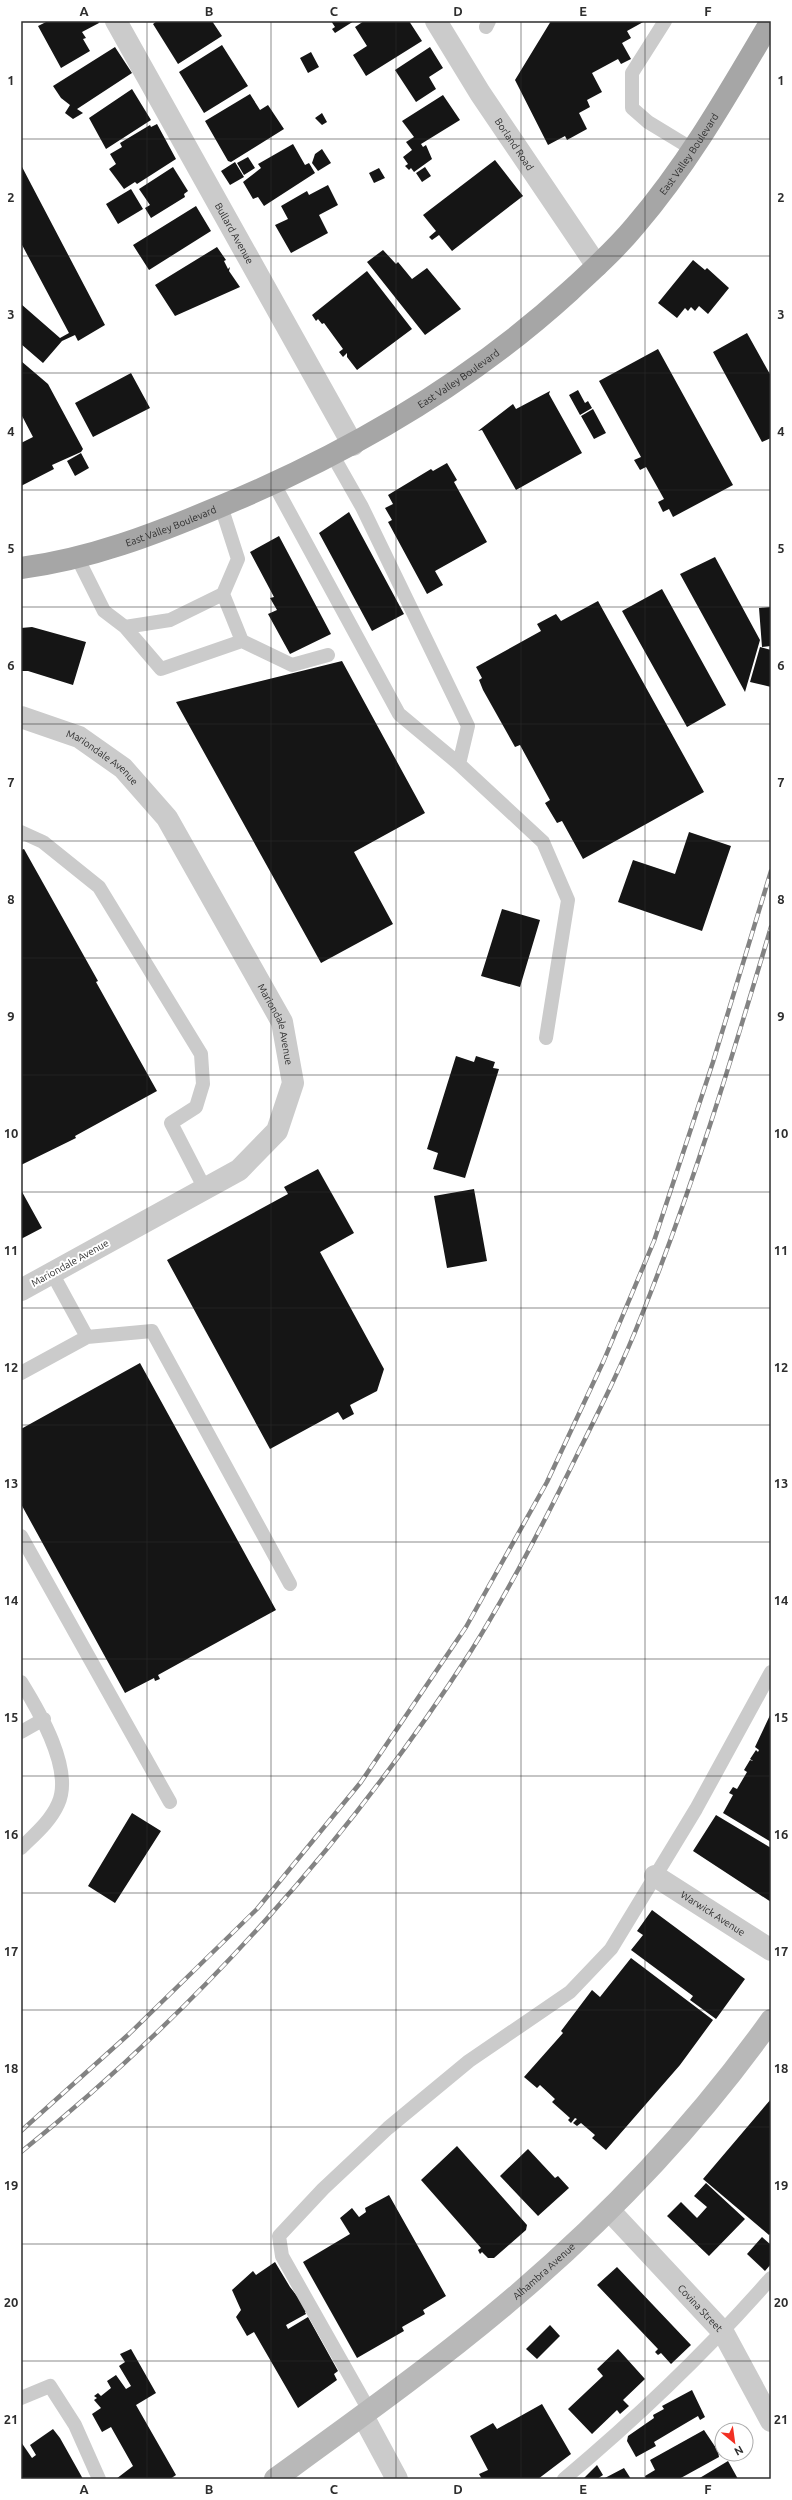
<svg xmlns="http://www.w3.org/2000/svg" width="792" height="2500" viewBox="0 0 792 2500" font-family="Ubuntu,sans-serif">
<rect width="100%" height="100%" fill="#fff"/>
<!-- building -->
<path fill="#151515" d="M48,21H98L99,23L82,32L86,38L83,39L90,51L61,68L38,26Z
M157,21H212L222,36L178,64L153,24Z
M331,21H354L335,33L332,29L335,27Z
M364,21H409L422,41L366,76L353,55L367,46L355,27Z
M551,21H645L627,31L631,38L622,43L631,59L621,64L618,59L592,73L602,92L587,100L590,107L579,113L587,129L567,140L565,136L548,145L515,80Z
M222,45L248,86L204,113L179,72Z
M115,47L132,73L77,109L83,113L73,119L65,113L70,105L61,98L53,86Z
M430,47L443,68L429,77L436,89L416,102L395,70Z
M311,52L319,67L308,73L300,58Z
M132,89L151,120L106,149L89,118Z
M250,94L260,110L268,105L284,129L231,162L228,161L205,121Z
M443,95L460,120L421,144L423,147L426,145L432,159L414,172L411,168L409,170L405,166L408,164L403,157L412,150L406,142L414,137L402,121Z
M322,113L327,122L322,125L315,118Z
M157,124L176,159L137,184L135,182L124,189L109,169L116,164L110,154L122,147L120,143L150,125L151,127Z
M293,144L305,165L309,163L315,173L264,206L258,197L253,199L243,182L261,168L258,164Z
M322,149L331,163L318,171L312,163L315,154Z
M248,157L255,168L244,175L237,163Z
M495,160L523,196L452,251L439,235L432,240L429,237L436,231L423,215Z
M235,162L244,177L230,185L221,171Z
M21,165L105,325L78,341L75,335L62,341L43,363L21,344V304L60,338L69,333L21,243Z
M173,167L188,191L184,194L185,197L151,218L145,208L150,205L139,189Z
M425,167L431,176L422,182L416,173Z
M379,168L385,178L374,183L369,173Z
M328,185L338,205L319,215L328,233L291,253L275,225L288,219L281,206L307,191L309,195Z
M131,189L143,209L118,224L106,204Z
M196,206L211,231L149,270L133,245Z
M217,247L226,260L224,261L228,269L230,267L229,271L240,287L175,316L155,285Z
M383,250L396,264L398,262L412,279L427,268L461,309L425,335L367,262Z
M693,260L705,270L707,268L729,288L708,314L699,306L695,311L691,307L688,311L685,308L677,318L658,303Z
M367,271L412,329L357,370L347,357V353L343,357L339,352L343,349L324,323L322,324L318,319L316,321L312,315Z
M747,333L771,376V438L762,442L713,352Z
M658,349L733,485L673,517L669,509L663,512L658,502L664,499L646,467L640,470L634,460L641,457L599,381Z
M21,361L48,384L83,449L81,452L52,465L54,469L21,486V443L33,437L21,414Z
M131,373L150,408L93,437L75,403Z
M578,390L585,403L588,401L592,408L580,415L569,395Z
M550,391L549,394L582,453L516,490L482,430L478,431L513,404L516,409Z
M593,409L606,433L594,439L581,416Z
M81,453L89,468L75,476L67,461Z
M447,463L457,480L454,482L487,542L435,571L443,585L427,594L388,522L392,520L385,508L393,504L388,495L431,469L433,471Z
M349,512L404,614L372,631L319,533Z
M279,536L331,634L290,654L268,614L277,610L270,598L274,597L250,552Z
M715,557L760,640L745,692L680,574Z
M662,589L726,705L687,727L622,611Z
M598,601L704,792L583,859L562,821L557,823L545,803L550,800L520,745L515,747L483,690L479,680L482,678L476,667L541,631L537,624L556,614L561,621Z
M771,607V646L762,647L759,608Z
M32,627L86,642L73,685L28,671H21V628Z
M760,647L771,650V687L750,682Z
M342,661L425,813L354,852L393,924L321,963L176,702Z
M689,832L731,846L702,931L618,902L633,860L675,874Z
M24,849L98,981L96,982L157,1091L75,1136L76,1138L21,1165V850Z
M502,909L540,920L520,987L481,976Z
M456,1056L474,1062L476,1056L495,1062L493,1068L499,1069L465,1178L433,1169L438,1153L427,1149Z
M318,1169L354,1233L320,1252L384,1369L377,1391L350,1405L354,1414L343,1420L338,1412L270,1449L167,1260L288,1194L284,1187Z
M474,1189L487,1261L447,1268L434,1196Z
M21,1190L42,1228L21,1239Z
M140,1363L276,1610L158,1675L160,1679L155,1681L154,1678L125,1693L21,1504V1429Z
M771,1713V1842L723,1813L733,1795L729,1793L733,1787L737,1789L747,1772L744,1770L750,1760L753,1761L750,1759L756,1750L758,1752L759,1750L755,1747Z
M132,1813L161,1831L115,1903L88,1886Z
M716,1815L771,1848V1902L693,1851Z
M652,1910L745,1979L716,2019L690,2000L693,1996L631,1950L643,1935L637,1931Z
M631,1958L713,2020L680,2065L606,2150L592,2138L595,2135L581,2123L577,2126L573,2123L577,2119L575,2118L571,2123L568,2120L570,2118L552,2102L555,2099L540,2085L537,2088L524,2077L563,2033L561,2031L592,1990L600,1997Z
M771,2099V2233L769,2235L703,2179Z
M457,2146L527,2225L526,2230L494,2258H488L482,2252L480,2254L478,2250L481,2248L421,2180Z
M528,2149L555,2178L558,2176L569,2188L538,2216L500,2176Z
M706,2183L745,2219L709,2256L667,2216L681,2202L697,2218L707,2207L694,2196Z
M389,2195L446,2296L423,2310L425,2314L402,2327L404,2331L357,2358L303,2262L350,2234L340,2218L352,2208L359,2217L366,2212L365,2208Z
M762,2237L771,2245V2264L765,2271L747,2254Z
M275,2262L290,2287L308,2310L305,2312L306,2314L286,2325L288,2329L308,2317L338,2371L334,2374L337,2380L298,2408L254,2332L247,2336L236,2317L241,2310L232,2290L253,2271L256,2275Z
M617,2267L691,2345L671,2364L661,2353L658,2355L655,2352L658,2349L597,2285Z
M550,2325L560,2336L537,2359L526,2349Z
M131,2349L156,2393L136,2405L176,2475L170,2479H116L133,2466L111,2427L102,2432L92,2414L101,2408L94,2400L97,2398L94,2396L98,2393L101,2396L111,2388L107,2381L116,2375L126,2389L131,2386L119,2366L125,2362L120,2354Z
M618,2349L645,2379L623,2400L629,2406L620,2414L617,2410L592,2434L568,2409L603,2376L597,2369Z
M692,2390L705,2417L700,2420L698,2416L686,2423L654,2442L656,2446L636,2457L627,2441L628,2436L654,2418L653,2415L664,2409L662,2406Z
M542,2404L571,2454L538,2479H482L479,2474L488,2470L470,2436L493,2423L497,2429Z
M53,2429L60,2438L83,2479H21V2442L32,2458L36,2455L30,2445Z
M704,2430L718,2451L719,2457L679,2479H646L645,2476L655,2470L650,2460Z
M728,2461L738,2479H698Z
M597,2465L603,2475L597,2479H583Z
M624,2468L631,2479H603Z"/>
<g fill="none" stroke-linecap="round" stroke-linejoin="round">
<!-- lane -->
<path stroke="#cbcbcb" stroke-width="14" d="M665,21L632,73V108L648,122L694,150
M486,27L489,21
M333,456L362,507L468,726L459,764L543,842L568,900L546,1038
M274,484L399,714L459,764
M77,557L104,611L125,627L170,620L223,594L238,559L221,506
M223,594L242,641
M125,627L161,669L242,641L292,665L328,655
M21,832L43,842L99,887L201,1054L203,1084L196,1107L171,1123L205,1189
M52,1273L87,1337L152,1331L290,1584
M21,1373L87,1337
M21,1536L170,1802
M21,1682C39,1711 74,1770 58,1804C50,1822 34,1835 21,1848
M21,1732L44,1719
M21,2398L50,2386L75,2425L99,2479
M369,2410L282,2256L279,2236L323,2189L388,2128L469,2061L570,1992L611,1949L696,1809L771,1672
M564,2479C638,2417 707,2351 771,2278"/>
<!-- street -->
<g stroke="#cbcbcb" stroke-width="22">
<path id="s1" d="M116,21L353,445"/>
<path id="s2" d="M436,21L480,93L597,266"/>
<path id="s3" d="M21,717L79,737L123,768L167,818L282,1022L293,1083L277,1131L239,1170L21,1290"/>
<path id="s4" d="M655,1876L771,1950"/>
<path id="s5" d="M609,2210L723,2332L771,2421"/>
<path d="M363,2416L397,2479"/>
</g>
<!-- secondary -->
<path stroke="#b8b8b8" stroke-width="22" id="s6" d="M275,2479C358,2419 442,2359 519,2293C612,2213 700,2120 771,2020"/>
<!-- primary -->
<path stroke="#a6a6a6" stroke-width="22" id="s7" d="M21,568C90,559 155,534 219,507C347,454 467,385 570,291C593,270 616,249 635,226C689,163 729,92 771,21"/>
<!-- rail casing -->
<g stroke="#838383" stroke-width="4.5">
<path id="rail" d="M21,2131L129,2034L257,1909L361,1782L466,1627L547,1482L604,1360L654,1241L713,1062L771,871
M21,2152C195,2012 350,1840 471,1651C511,1587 546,1519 579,1451C601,1407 623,1363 641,1317C692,1190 732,1058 771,927"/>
</g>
<!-- rail -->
<use href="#rail" stroke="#fff" stroke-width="3" stroke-dasharray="9" stroke-linecap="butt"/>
</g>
<!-- grid -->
<path fill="none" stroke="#2e2e2e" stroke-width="1" stroke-opacity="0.55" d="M147,21V2479M271,21V2479M396,21V2479M521,21V2479M645,21V2479M21,139H771M21,256H771M21,373H771M21,490H771M21,607H771M21,724H771M21,841H771M21,958H771M21,1075H771M21,1192H771M21,1308H771M21,1425H771M21,1542H771M21,1659H771M21,1776H771M21,1893H771M21,2010H771M21,2127H771M21,2244H771M21,2361H771"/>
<g text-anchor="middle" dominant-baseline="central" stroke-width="4" stroke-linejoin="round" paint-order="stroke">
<!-- street labels -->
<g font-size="10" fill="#2e2e2e" stroke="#fff">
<text stroke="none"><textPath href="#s2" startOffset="146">Borland Road</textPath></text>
<text stroke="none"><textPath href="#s7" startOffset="804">East Valley Boulevard</textPath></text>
<text stroke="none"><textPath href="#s1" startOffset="243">Bullard Avenue</textPath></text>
<text stroke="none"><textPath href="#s7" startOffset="480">East Valley Boulevard</textPath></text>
<text stroke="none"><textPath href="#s7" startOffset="156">East Valley Boulevard</textPath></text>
<text stroke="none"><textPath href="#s3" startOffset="92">Mariondale Avenue</textPath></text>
<text stroke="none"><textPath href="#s3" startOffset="416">Mariondale Avenue</textPath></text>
<text transform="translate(70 1263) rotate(-29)">Mariondale Avenue</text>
<text stroke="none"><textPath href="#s4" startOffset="69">Warwick Avenue</textPath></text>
<text stroke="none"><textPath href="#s6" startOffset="340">Alhambra Avenue</textPath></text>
<text stroke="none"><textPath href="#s5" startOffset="134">Covina Street</textPath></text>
</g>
</g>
<!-- border -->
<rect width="792" height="2500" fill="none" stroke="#ffffff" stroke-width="44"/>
<!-- north arrow -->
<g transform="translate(734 2442) rotate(151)"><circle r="19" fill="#ffffff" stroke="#ababab"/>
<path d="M0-3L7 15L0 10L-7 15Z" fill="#f23023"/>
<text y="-6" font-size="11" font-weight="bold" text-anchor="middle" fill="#2e2e2e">N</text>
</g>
<rect x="22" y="22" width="748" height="2456" fill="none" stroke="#2e2e2e" stroke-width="1.5"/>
<g font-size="13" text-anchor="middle" font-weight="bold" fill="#2e2e2e">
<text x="84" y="16">A</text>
<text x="209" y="16">B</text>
<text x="334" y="16">C</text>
<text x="458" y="16">D</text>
<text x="583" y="16">E</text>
<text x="708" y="16">F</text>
<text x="11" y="85">1</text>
<text x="781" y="85">1</text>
<text x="11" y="202">2</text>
<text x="781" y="202">2</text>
<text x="11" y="319">3</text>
<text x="781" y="319">3</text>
<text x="11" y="436">4</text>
<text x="781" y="436">4</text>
<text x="11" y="553">5</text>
<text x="781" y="553">5</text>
<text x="11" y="670">6</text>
<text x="781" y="670">6</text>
<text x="11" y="787">7</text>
<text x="781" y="787">7</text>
<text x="11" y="904">8</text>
<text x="781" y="904">8</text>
<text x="11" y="1021">9</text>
<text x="781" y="1021">9</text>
<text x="11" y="1138">10</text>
<text x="781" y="1138">10</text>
<text x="11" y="1255">11</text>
<text x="781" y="1255">11</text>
<text x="11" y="1372">12</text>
<text x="781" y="1372">12</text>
<text x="11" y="1488">13</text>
<text x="781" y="1488">13</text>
<text x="11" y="1605">14</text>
<text x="781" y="1605">14</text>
<text x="11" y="1722">15</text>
<text x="781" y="1722">15</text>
<text x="11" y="1839">16</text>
<text x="781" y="1839">16</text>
<text x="11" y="1956">17</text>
<text x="781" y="1956">17</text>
<text x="11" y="2073">18</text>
<text x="781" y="2073">18</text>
<text x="11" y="2190">19</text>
<text x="781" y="2190">19</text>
<text x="11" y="2307">20</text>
<text x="781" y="2307">20</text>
<text x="11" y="2424">21</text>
<text x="781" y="2424">21</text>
<text x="84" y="2494">A</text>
<text x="209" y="2494">B</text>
<text x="334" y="2494">C</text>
<text x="458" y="2494">D</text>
<text x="583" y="2494">E</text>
<text x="708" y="2494">F</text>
</g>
</svg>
